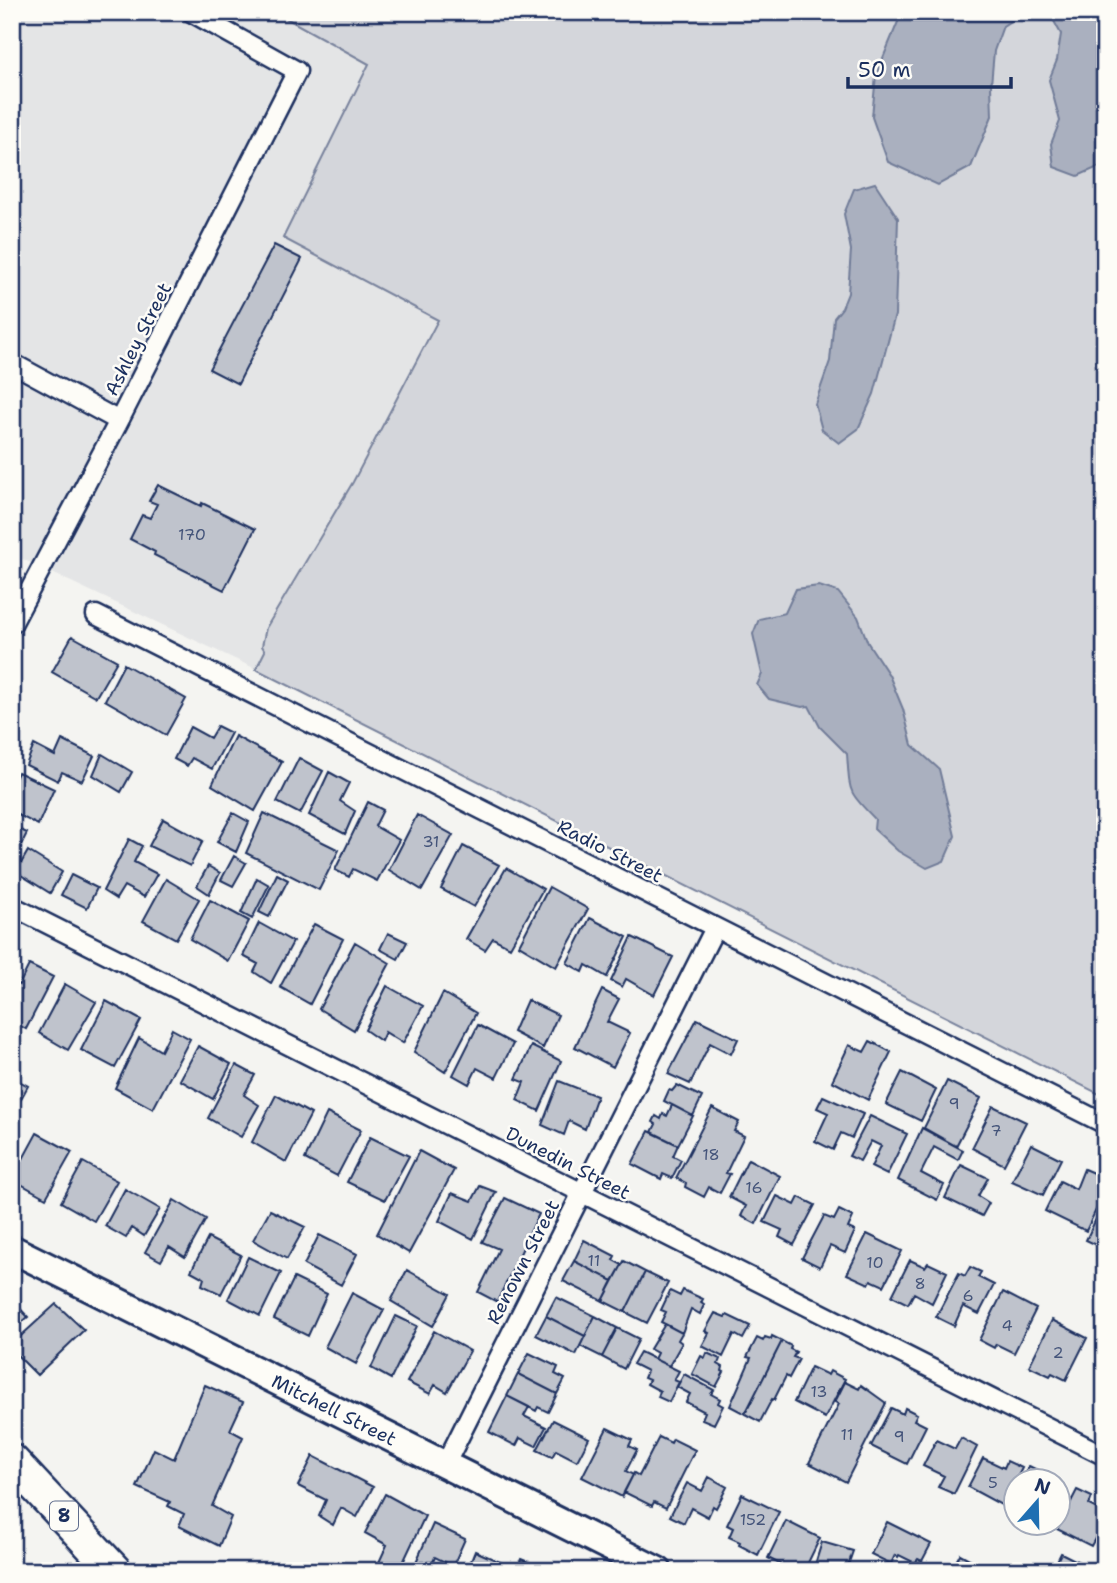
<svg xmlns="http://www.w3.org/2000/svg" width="1117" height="1583" viewBox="0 0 1117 1583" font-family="'Shantell Sans',sans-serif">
<rect width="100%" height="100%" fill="#f4f4f1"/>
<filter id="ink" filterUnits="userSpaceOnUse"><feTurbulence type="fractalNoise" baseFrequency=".0143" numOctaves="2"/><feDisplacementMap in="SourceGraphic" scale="14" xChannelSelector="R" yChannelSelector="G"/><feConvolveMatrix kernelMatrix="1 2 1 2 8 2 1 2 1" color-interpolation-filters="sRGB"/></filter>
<g filter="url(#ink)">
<!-- built -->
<path fill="#e4e5e6" d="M12,12H275L369,64L283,237L438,320L256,669L12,554Z"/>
<!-- green -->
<path fill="#d4d6db" stroke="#78829c" stroke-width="2" d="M275,12H1105V1097L256,669L265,651L262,646L266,628L353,482L438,320L283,238L369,64Z"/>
<!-- water -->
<path fill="#aab0bf" stroke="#717c98" stroke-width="2" d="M902,12H1024L1003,26L994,51L991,85L992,116L971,167L938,185L888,162L872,117L876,75Z
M1049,12H1105V164L1078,176L1054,167L1051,144L1060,121L1049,80L1057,60L1061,34Z
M875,183L898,218L895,315L874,394L858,429L839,443L822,430L815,404L830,361L834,318L842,308L848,293L851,250L844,214L854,189Z
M819,586L838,592L858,617L868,643L889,675L903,709L912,745L939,769L955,836L944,861L927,868L898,851L874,829L875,819C847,791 850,793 847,754L820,727L809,706L802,707L769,699L757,685L762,674L753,634L759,619L785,613L796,589Z"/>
<!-- building -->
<path fill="#bfc3cc" stroke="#1b2f5e" stroke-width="2" d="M274,245L302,259L238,384L209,369Z
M158,485L201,506L202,503L255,529L224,590L154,555L155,552L130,539L142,515L150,518L157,504L149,501Z
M72,636L117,661L96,697L52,672Z
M124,664L186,699L166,735L105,700Z
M217,726L231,733L212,769L192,758L187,766L174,759L190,727L210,738Z
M235,736L282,762L255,811L212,785Z
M62,740L94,756L82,781L62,772L58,781L26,765L34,745L55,756Z
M102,754L132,772L121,792L93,775Z
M299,758L323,771L300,814L277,802Z
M18,772L54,789L38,825L12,812V785Z
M329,772L349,783L340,801L355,811L345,834L309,815Z
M368,802L383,810L375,826L399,840L377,881L353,869L349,877L335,870Z
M233,813L249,822L236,852L217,842Z
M264,813L339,850L319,890L246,853Z
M417,815L453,835L422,890L389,870Z
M163,819L203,841L190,866L149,846Z
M12,826L27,833L12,863Z
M129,839L142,846L134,862L157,874L144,897L124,886L116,899L103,891Z
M463,846L499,865L474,907L441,889Z
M28,851L62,872L50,893L16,872Z
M234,856L246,863L233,886L221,880Z
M208,866L220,873L209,894L197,886Z
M506,868L543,889L510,947L493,938L485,950L466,939Z
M277,874L288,880L269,917L259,912Z
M71,875L97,888L87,908L61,895Z
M257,878L269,885L252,919L241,913Z
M166,879L199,899L176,939L143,921Z
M549,887L588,909L556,967L519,945Z
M210,900L249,921L228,961L190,939Z
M590,918L627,937L607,977L586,965L583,972L567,963Z
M259,923L293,942L271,983L254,972L258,964L243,956Z
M314,924L343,939L310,1004L280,987Z
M388,933L407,942L398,959L380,949Z
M632,937L673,957L654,995L626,979L622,987L611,981Z
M355,942L390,963L354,1030L319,1009Z
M29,965L53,977L26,1029L12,1021V981L19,985Z
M65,984L96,1002L68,1050L39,1033Z
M387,986L423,1006L403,1043L385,1032L381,1041L365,1030Z
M602,990L619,999L607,1022L630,1033L613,1067L575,1047Z
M443,993L476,1013L445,1072L414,1052Z
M527,1000L558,1015L543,1048L513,1032Z
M106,1001L141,1020L115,1068L81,1050Z
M697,1019L738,1039L731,1054L710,1043L690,1084L668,1074Z
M478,1025L513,1044L496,1078L477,1068L469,1084L453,1075Z
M172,1029L190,1039L153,1109L115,1088L139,1038L161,1051Z
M870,1041L891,1052L868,1100L832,1081L849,1045L864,1052Z
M198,1046L231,1064L213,1099L180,1080Z
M531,1046L561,1061L539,1111L517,1100L524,1082L516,1079Z
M236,1065L255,1075L244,1095L259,1105L241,1137L208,1118Z
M902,1072L936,1090L921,1121L886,1104Z
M12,1077L28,1086L12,1115Z
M559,1081L597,1096L585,1129L569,1121L564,1135L542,1125Z
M947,1081L981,1098L956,1146L924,1128Z
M677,1085L702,1097L693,1116L664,1101L669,1090L672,1091Z
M276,1095L311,1114L286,1162L252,1142Z
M823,1096L863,1114L852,1138L841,1133L833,1150L815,1141L828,1113L817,1108Z
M672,1105L693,1116L678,1145L652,1132L656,1124L653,1122L656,1116L661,1119L663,1114L667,1116Z
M993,1106L1026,1122L1004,1165L972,1148Z
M712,1108L739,1122L734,1131L744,1136L726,1173L730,1174L720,1193L709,1187L704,1197L685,1187L686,1183L676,1178Z
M327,1113L361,1130L337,1176L305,1159Z
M870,1116L907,1134L887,1175L871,1167L881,1146L871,1141L860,1161L849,1156Z
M922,1128L963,1150L958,1160L934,1147L921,1173L944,1185L937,1200L898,1180Z
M649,1131L678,1145L673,1156L681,1160L672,1178L663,1174L661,1179L632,1164Z
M37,1133L72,1152L46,1198L12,1179Z
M370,1137L409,1156L385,1200L347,1182Z
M1031,1144L1061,1159L1043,1195L1012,1181Z
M419,1151L454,1170L409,1253L377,1234Z
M748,1159L780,1176L756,1224L741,1216L746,1206L729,1197Z
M83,1162L117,1181L94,1221L61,1202Z
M961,1165L988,1178L978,1196L989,1203L982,1216L945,1198Z
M1084,1169L1105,1178V1191L1086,1231L1045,1211L1060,1181L1076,1189Z
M480,1186L496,1192L473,1239L439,1221L452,1193L472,1201Z
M125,1189L160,1209L144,1236L132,1228L126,1238L105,1226Z
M777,1196L795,1205L799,1197L815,1205L794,1245L779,1237L782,1230L764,1222Z
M505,1198L539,1214L497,1302L478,1292L499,1249L482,1242Z
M174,1200L206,1219L185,1257L169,1247L161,1261L145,1252Z
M1105,1200V1249L1086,1240Z
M270,1210L305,1227L287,1259L253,1240Z
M839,1210L853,1217L848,1228L855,1231L845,1253L830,1246L820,1267L802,1258L824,1216L834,1220Z
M867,1234L902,1251L884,1286L871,1280L869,1284L847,1274Z
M319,1235L357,1254L341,1285L304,1265Z
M208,1238L241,1255L221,1294L202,1285L204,1278L191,1271Z
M584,1240L615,1256L613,1260L622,1265L613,1281L574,1261Z
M248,1257L281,1273L260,1316L228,1299Z
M910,1260L925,1267L928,1263L947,1272L932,1303L914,1293L908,1304L892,1296Z
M574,1261L613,1281L603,1301L563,1281Z
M624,1261L645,1272L625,1312L603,1301Z
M970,1267L981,1272L978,1277L994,1285L979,1314L963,1306L954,1326L936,1317L959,1273L965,1276Z
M407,1270L450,1294L433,1326L391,1301Z
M645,1272L668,1283L647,1323L625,1312Z
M294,1278L327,1294L308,1336L274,1319Z
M683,1290L703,1299L701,1303L704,1305L700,1314L691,1309L682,1333L661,1322L666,1312L661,1310L670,1291L680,1296Z
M1003,1292L1036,1309L1014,1353L996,1344L994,1348L979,1340Z
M352,1293L384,1310L356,1364L325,1347Z
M556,1297L595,1316L585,1336L546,1316Z
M12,1300L28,1317L12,1331Z
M56,1304L84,1330L37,1375L12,1350V1344Z
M715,1313L725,1317L727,1315L750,1326L743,1339L734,1334L723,1357L702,1346L709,1333L705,1331Z
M396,1316L417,1326L391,1379L371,1368Z
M546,1316L585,1336L576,1355L536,1335Z
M595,1316L617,1328L602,1357L580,1346Z
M1052,1320L1087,1338L1066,1380L1052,1373L1050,1376L1029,1366Z
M665,1324L682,1333L678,1340L682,1343L669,1366L654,1359L657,1353L650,1349Z
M617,1328L639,1339L624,1369L602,1357Z
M434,1331L470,1351L447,1392L435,1385L430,1394L407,1382Z
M772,1336L782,1341L745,1414L730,1406L751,1358L747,1357L757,1338L763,1341L765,1337L771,1339Z
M782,1341L791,1346L790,1349L796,1352L793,1357L799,1359L789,1378L786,1376L774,1400L772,1399L760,1422L745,1414Z
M640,1352L679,1371L674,1380L679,1382L669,1402L658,1397L660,1391L647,1384L649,1380L644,1378L647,1371L633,1364Z
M529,1353L558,1367L555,1374L565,1379L557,1394L518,1374Z
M707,1353L720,1359L718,1364L723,1367L722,1371L724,1372L716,1387L692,1374L701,1356L705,1358Z
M811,1367L828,1375L830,1371L845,1379L825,1418L794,1402Z
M518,1374L557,1394L548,1412L538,1407L536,1411L507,1396Z
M684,1374L714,1390L711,1394L720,1399L718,1403L723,1406L714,1424L702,1419L705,1412L686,1402L690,1394L677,1387Z
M845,1382L859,1389L861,1385L886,1403L846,1482L809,1463L839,1404L835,1402Z
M205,1385L243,1402L230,1430L243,1437L212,1506L231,1517L219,1546L179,1526L184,1514L168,1506L170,1502L137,1487L154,1449L174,1459Z
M507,1396L529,1407L524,1416L546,1427L536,1446L520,1438L516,1446L489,1432Z
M891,1408L903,1414L905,1408L917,1414L914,1420L926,1426L907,1464L871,1446Z
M553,1420L589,1438L577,1461L556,1450L552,1457L537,1450Z
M607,1428L632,1440L629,1446L637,1450L626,1471L633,1475L622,1497L582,1477Z
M659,1437L671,1443L673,1439L695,1450L666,1508L654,1502L652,1506L624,1492L634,1473L639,1476Z
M961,1438L977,1447L954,1494L938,1487L944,1476L923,1466L936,1440L955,1449Z
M313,1456L373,1487L357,1517L341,1508L333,1525L319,1516L326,1500L298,1486Z
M983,1458L1004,1468L1007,1461L1022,1468L1003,1506L968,1487Z
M1029,1466L1051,1477L1049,1481L1051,1482H1021Z
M709,1477L727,1487L716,1508L713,1506L708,1517L691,1508L684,1523L670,1516L687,1483L702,1491Z
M1077,1490L1092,1497L1089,1505L1105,1513V1520L1091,1546L1057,1529Z
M385,1494L425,1516L399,1571H375L387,1545L365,1533Z
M742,1494L779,1512L758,1555L739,1545L740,1542L729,1537L733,1528L727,1525Z
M786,1521L820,1538L804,1571H793L768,1558Z
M887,1522L931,1544L922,1561L918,1559L915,1563L899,1555L898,1557L895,1555L891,1564L871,1554Z
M433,1524L465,1539L453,1566L435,1557L429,1571H412Z
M822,1542L853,1551L846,1571H813Z
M475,1551L507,1565L504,1571H467Z
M1061,1553L1085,1565L1082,1571H1052Z
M960,1554L973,1561L968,1571H951Z
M521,1559L550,1571H516Z"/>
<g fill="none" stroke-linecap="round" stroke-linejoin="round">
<!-- street casing -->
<g stroke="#1b2f5e" stroke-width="23">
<path id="street" d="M12,363L119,421
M96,615L1105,1124
M12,624L119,421L297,71L191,12
M12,906L1105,1456
M445,1465L715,928"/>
</g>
<!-- primary casing -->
<g stroke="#1b2f5e" stroke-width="32">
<g id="primary">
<path id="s1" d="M12,1249L658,1571"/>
</g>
</g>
<!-- highway casing -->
<g stroke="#1b2f5e" stroke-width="37">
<path id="highway" d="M12,1461L115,1571"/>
</g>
<!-- street -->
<use href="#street" stroke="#fdfcf7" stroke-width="18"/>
<!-- primary -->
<use href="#primary" stroke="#fdfcf7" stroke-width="26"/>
<!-- highway -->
<use href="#highway" stroke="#fdfcf7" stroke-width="32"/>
</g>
</g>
<g text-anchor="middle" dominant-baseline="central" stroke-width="5" stroke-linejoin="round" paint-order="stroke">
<!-- number labels -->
<g font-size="16" fill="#44547a">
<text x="192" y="534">170</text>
<text x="431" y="841">31</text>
<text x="954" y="1103">9</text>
<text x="996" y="1130">7</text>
<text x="711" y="1154">18</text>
<text x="754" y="1187">16</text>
<text x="594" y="1260">11</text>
<text x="875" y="1262">10</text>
<text x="920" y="1283">8</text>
<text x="968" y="1295">6</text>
<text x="1007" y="1325">4</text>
<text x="1058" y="1352">2</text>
<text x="819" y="1391">13</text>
<text x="847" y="1434">11</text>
<text x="899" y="1436">9</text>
<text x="993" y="1482">5</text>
<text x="753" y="1519">152</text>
</g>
<!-- shield labels -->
<rect fill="#fdfcf7" stroke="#5f6c8c" stroke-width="2" x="50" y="1501.5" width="28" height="29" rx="5"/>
<g font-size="18" font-weight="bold" fill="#1b2f5e">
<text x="64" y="1516">8</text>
</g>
<!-- street labels -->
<g font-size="19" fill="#1b2f5e" stroke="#fdfcf7">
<text transform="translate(138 339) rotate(-63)">Ashley Street</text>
<text transform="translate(610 851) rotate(27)">Radio Street</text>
<text transform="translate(568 1163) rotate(27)">Dunedin Street</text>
<text transform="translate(523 1262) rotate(-63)">Renown Street</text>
<text stroke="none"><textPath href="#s1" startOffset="360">Mitchell Street</textPath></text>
</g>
</g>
<!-- margin -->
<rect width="1117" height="1583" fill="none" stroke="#fdfcf7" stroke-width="42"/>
<rect x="21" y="21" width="1075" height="1541" fill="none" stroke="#1b2f5e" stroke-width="2.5" filter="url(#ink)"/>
<!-- north arrow -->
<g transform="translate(1037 1502) rotate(20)"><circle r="33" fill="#fdfcf7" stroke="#a3aaba" stroke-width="2"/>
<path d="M0-5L12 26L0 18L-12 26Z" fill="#1f6fb2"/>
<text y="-10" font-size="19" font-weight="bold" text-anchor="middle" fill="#1b2f5e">N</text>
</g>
<!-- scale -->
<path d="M848 77v10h163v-10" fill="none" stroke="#1b2f5e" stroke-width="3.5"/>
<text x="858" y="77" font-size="21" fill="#1b2f5e" stroke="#fdfcf7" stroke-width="5" paint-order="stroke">50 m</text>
</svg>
